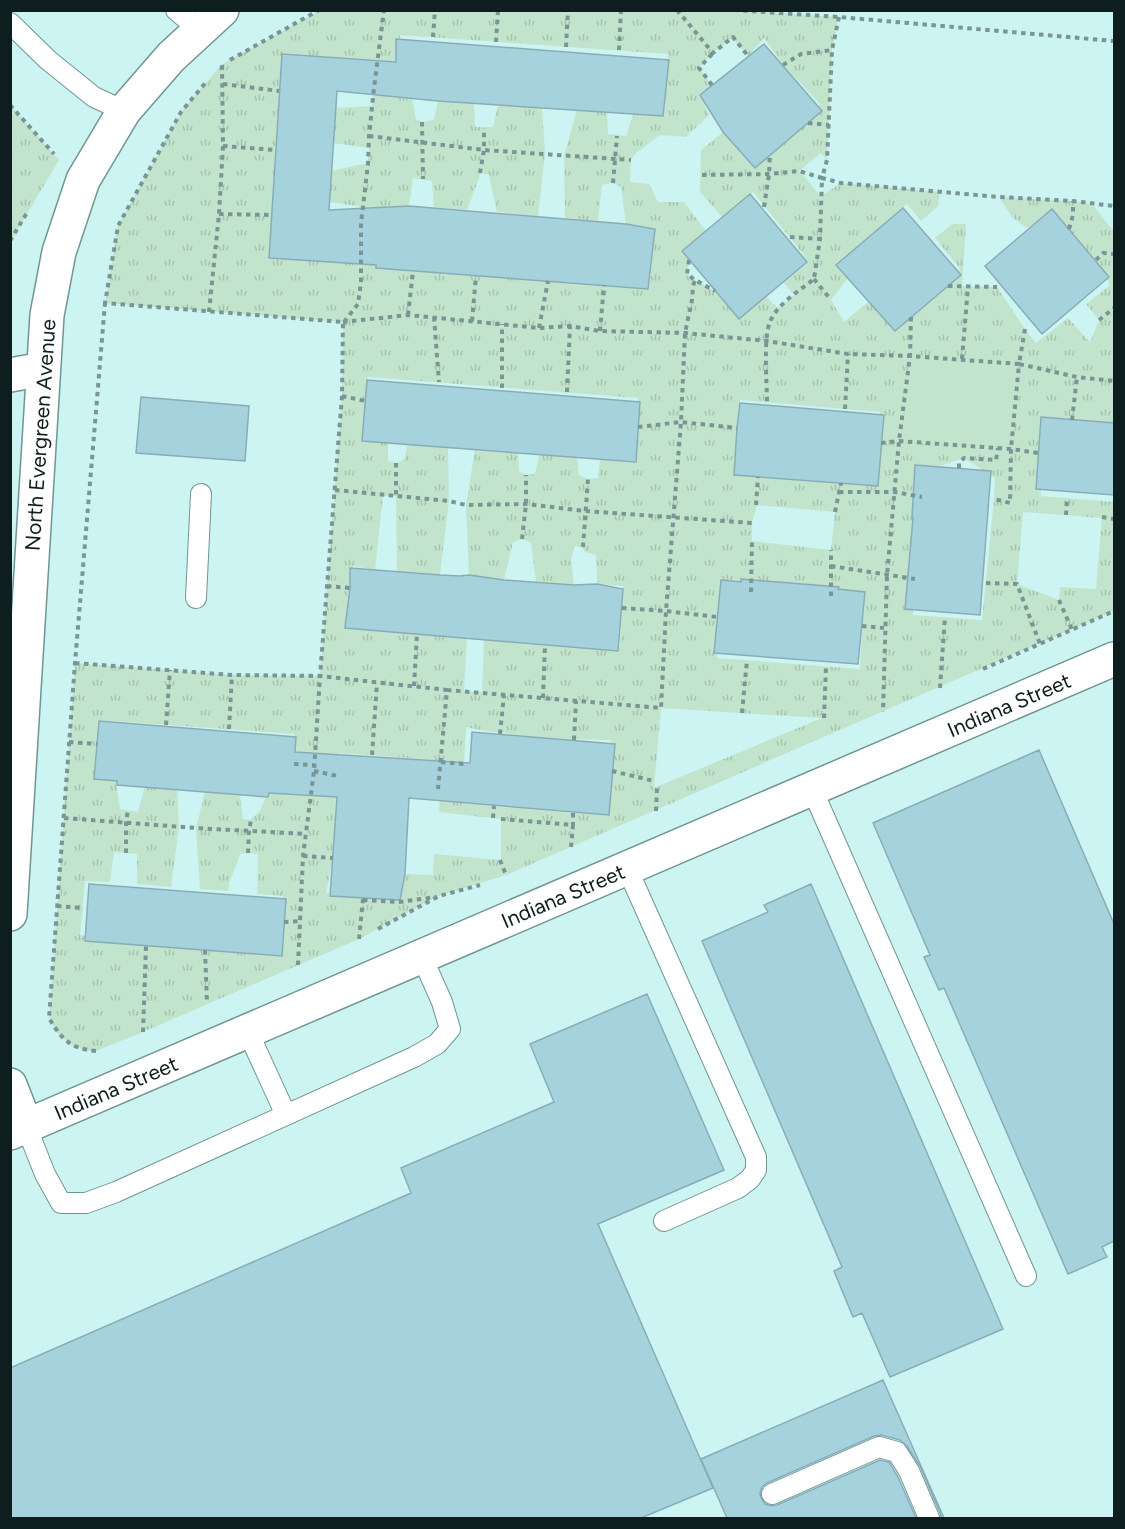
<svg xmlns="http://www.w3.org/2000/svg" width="1125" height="1529" viewBox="0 0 1125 1529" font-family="Figtree,sans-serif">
<defs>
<pattern id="grass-tufts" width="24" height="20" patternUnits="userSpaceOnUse" patternTransform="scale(1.5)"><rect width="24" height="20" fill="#c3e4cc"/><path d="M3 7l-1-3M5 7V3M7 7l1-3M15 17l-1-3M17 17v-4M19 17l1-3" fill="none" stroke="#a6c3af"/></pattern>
</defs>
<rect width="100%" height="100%" fill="#ccf4f3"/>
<!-- grass -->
<path fill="url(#grass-tufts)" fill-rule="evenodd" d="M732,10L839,17L832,50L827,160L821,153L799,171L821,196L841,183L940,192L938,206L921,221L907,204L842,260L848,278L831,300L844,322L868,302L894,324L911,317L948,286L960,269L935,238L952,224H966L962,286L997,287L1025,329L1036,343L1068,318L1090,342L1099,320L1086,304L1110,285L1096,260L1055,214L1027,228L1012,217L999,197L1073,201L1092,204L1114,232V423L1072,420L1047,430L1038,453L1041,496L1114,502V611L506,875L439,896L359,939L143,1032L94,1052L74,1047L57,1033L49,1018L75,663L232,675L320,676L342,396L343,322L105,303L118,226L181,112L222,64L319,11ZM400,35L668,54L663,116L633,114L626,136L608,134L607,112L577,110L564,156L565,218L598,221L602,185L613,183L621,187L626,224L655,229L649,288L413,271L379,261L382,207L409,206L413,178L432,181L434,207L467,210L481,173L489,175L497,212L538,216L545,153L542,108L498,104L493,127H475L474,103L438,101L434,120L422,122L416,119L412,99L395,97ZM732,38L748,56L764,38L783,65L820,104L808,123L770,155L753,159L723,132L701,150L700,192L722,217L753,192L807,259L783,282L794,295L779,308L772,303L767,296L740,314L715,291L695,280L687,274L689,260L687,247L706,231L684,202H658L649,184L630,182L631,160L636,153L660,135L686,137L709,115L700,93L712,85L699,68L713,53ZM285,57L374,88L372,106L335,108L333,143L369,148L368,163L331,171L329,202L363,207L361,222L329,229L325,262L269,258L279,91ZM911,356L1019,364L1010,449L899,441ZM368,377L638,398V427L634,457L600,459L598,478L588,479L579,475L577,457L539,455L535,474L526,475L519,471L518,453L475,449L466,505L469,575L504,580L513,542L522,539L531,543L536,582L574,585L571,558L575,546L583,547L585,552L596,555L597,584L623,586L620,646L545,645L484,640L482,692L464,691L467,638L417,634L350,626V588L353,566L375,570L383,496H396L397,571L440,575L449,501L448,447L408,444L404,460L396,463L388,461V443L364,434ZM740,400L880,412L881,443L874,481L841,483L758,477L735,468L737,428ZM964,458L995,478L994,499L982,620L913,615L925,471ZM757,505L835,512L831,550L752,541V523ZM1023,512L1102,518L1096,589L1060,587L1059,600L1017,584ZM723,589L831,596L865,602L862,626L860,669L717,658V617ZM661,708L822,718L654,788ZM98,720L294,734V764L269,789L260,811L250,820L243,819L239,786L207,784L196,828L200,889L228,891L230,881L240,854L248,853L258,854L257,894L283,896L284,922L278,951L205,950L146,946L80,935L85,881L110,882L114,852L137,854V884L171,887L179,827L177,781L147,778L138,812L120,809L115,775L94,773ZM466,727C514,737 562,740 611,740L612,771L605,809L573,813L494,806L462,796ZM338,753L407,758L410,788L440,790L439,812L501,819V860L434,854L433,875L405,874L395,897L363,898L326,893L333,858Z
M10,105L59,160L11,241H10Z"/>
<!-- park -->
<path fill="#c3e4cc" d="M910,356L1019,364L1011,449L899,441Z"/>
<!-- building -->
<path fill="#a6d2dd" stroke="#89adb7" stroke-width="1.5" d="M396,39L669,60L663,116L438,101L337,91L329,210L409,206L626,224L655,229L648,289L376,268V265L269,258L282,54L396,62Z
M764,44L822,111L755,168L723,132L700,95Z
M750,194L807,262L739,319L682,251Z
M903,208L961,275L895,331L836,265Z
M1052,209L1109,277L1042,334L985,266Z
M367,380L640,402L636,462L362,441Z
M141,397L249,406L245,461L136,453Z
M740,403L884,415L878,486L734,475L737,428Z
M1041,417L1114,423V495L1036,489Z
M915,465L991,471L980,615L905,609L913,518H912Z
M350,568L440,575L460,576L469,575L504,580L574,585L597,584L623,589L618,651L345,628L350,588Z
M741,579L839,587L838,589L865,592L858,664L714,653L721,580L741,582Z
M99,721L296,737L295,752L470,763L472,732L615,744L609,815L409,798L405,874L400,900L330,896L337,797L269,793L268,797L117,785V781L94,779Z
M1039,750L1114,924V1241L1102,1247L1107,1257L1068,1274L944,988L939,990L924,957L930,955L873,823Z
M89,884L286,899L282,956L85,941Z
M811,884L1003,1329L890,1377L862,1313L853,1317L834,1271L842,1267L702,941L768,912L764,905Z
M647,994L724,1170L598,1224L713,1488L641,1518H10V1368L411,1193L401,1168L554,1102L530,1044Z
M883,1380L944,1518H941L940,1513L920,1466L907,1446L900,1440L881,1435L874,1436L767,1483L762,1487L760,1493L761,1498L765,1504L771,1506L777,1505L880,1460L889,1462L898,1477L916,1518H727L701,1459Z"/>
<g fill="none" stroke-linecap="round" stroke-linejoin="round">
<!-- lane casing -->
<g stroke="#6f9594" stroke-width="22">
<path id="lane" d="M176,10L200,30
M10,23L48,60L94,97L124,111
M196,598L201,494
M812,789L1026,1276
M627,868L756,1157V1170L750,1179L738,1188L664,1221
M248,1032L286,1115
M26,1126L45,1174L61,1203H86L116,1192L414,1057L437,1044L450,1029L442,1002L422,957
M772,1494L879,1447L897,1452L909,1471L929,1518"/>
</g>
<!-- street casing -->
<g stroke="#6f9594" stroke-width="36">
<path id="street" d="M10,375L43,369
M10,914L47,315L59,252L83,180L124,111L171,57L222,10
M10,1085L26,1126
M10,1133L1114,659"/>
</g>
<!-- path -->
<path stroke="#799695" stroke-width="4" stroke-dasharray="4.5 4.5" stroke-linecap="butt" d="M677,10L713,53L733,37L748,56
M734,10L839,17L1114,41
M839,17L832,50L827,160L822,178L841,183L999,197L1073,201L1114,206
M433,37L435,10
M496,42L498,10
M566,47L568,10
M619,50L621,10
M230,60L319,10
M783,65L801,54L832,50
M223,84L279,91
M712,85L699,68L713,53
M10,105L54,154
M422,122L423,179
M808,123L829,125
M369,136L484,150L631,160
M223,146L275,150
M480,173L484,150V128
M702,175L769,174L799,171L822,178L820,239L814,279C799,291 777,304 770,322C763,338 767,383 767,402
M613,183L617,136
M764,207L769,174L770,155
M219,214L272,215
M1069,229L1073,215V201
M790,237L820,239
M10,241L28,211
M689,260L687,274L695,280L715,291
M1096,260L1103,253L1114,254
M814,279L831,300
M948,286L997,287
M209,312L219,214L223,146L222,64
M408,315L413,271
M434,317L439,382
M911,317L910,356L1019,364L1011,449L1010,503L994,499
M1099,320L1114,308
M472,321L476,276
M343,322L408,315L539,328L570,326L600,331L685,333L767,341L848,354L910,356L899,441L887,575L883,712
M344,322L358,304L361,282V223L368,164L369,136L374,88L384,10
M539,328L548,281
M1025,329L1019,364L1077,377L1114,381
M600,331L604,285
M962,359L968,287
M502,388V324
M567,392L570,326
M342,396L366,401
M845,409L848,354
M1072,420L1077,377
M638,427L681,422L737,428
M881,443L899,441L1011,449L1038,453
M396,463V496
M959,468V463L964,458L996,460L998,448
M335,490L449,501L466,505L526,504L585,511L752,523
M839,492H895L922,497
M756,505L758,477
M835,512L841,483
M1066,515L1067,498
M1102,517L1114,519
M522,539L526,504V475
M583,547L588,479
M831,566L915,579
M986,583L1017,584L1040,644
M327,586L350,588
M751,592L752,541
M831,596V550
M1059,600L1072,630
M622,608L666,611L717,617
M862,626L884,628
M75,663L232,675L320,676L342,396L343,322L105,303L118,226L181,112L207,81
M983,669L1114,611
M414,686L417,634
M940,688L945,617
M447,690L661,708L666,611L681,422L685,333L692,300L693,286L695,280
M543,698L545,645
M742,713L747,660
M824,718L826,666
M166,725L170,670
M229,729L232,675
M500,734L504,695
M574,740L576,701
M69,742L97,744
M372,755L377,683
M441,762L464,764
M294,764L314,765
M314,771L338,776
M612,771L654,781
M656,811L657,787
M573,813V825
M64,818L196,828L305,834
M493,818L494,806
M501,819L573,825L571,847
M126,853V822L128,810
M248,853L249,831L251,820
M303,856L333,858
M500,860L506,875
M363,900L399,902L436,897
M57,906L83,908
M284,922L300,921
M378,929L439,896L480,885
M359,939L363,899
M205,950L207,1004
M298,965L303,856L314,771L320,676L447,690L438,789
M143,1032L146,946
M96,1051C71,1049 61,1039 49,1018L75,663L105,303"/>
<!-- lane -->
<use href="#lane" stroke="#fff" stroke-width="20"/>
<!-- street -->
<use href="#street" stroke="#fff" stroke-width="33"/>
</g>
<g text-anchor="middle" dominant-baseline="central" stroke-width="4.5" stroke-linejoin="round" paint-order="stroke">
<!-- street labels -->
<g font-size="21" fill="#0e1d1d" stroke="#fff">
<text transform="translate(40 435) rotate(-86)">North Evergreen Avenue</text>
<text transform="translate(1009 705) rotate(-23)">Indiana Street</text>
<text transform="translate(563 896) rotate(-23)">Indiana Street</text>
<text transform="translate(116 1088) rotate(-23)">Indiana Street</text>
</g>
</g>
<!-- border -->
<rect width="1125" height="1529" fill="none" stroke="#0e1d1d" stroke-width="24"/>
</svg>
